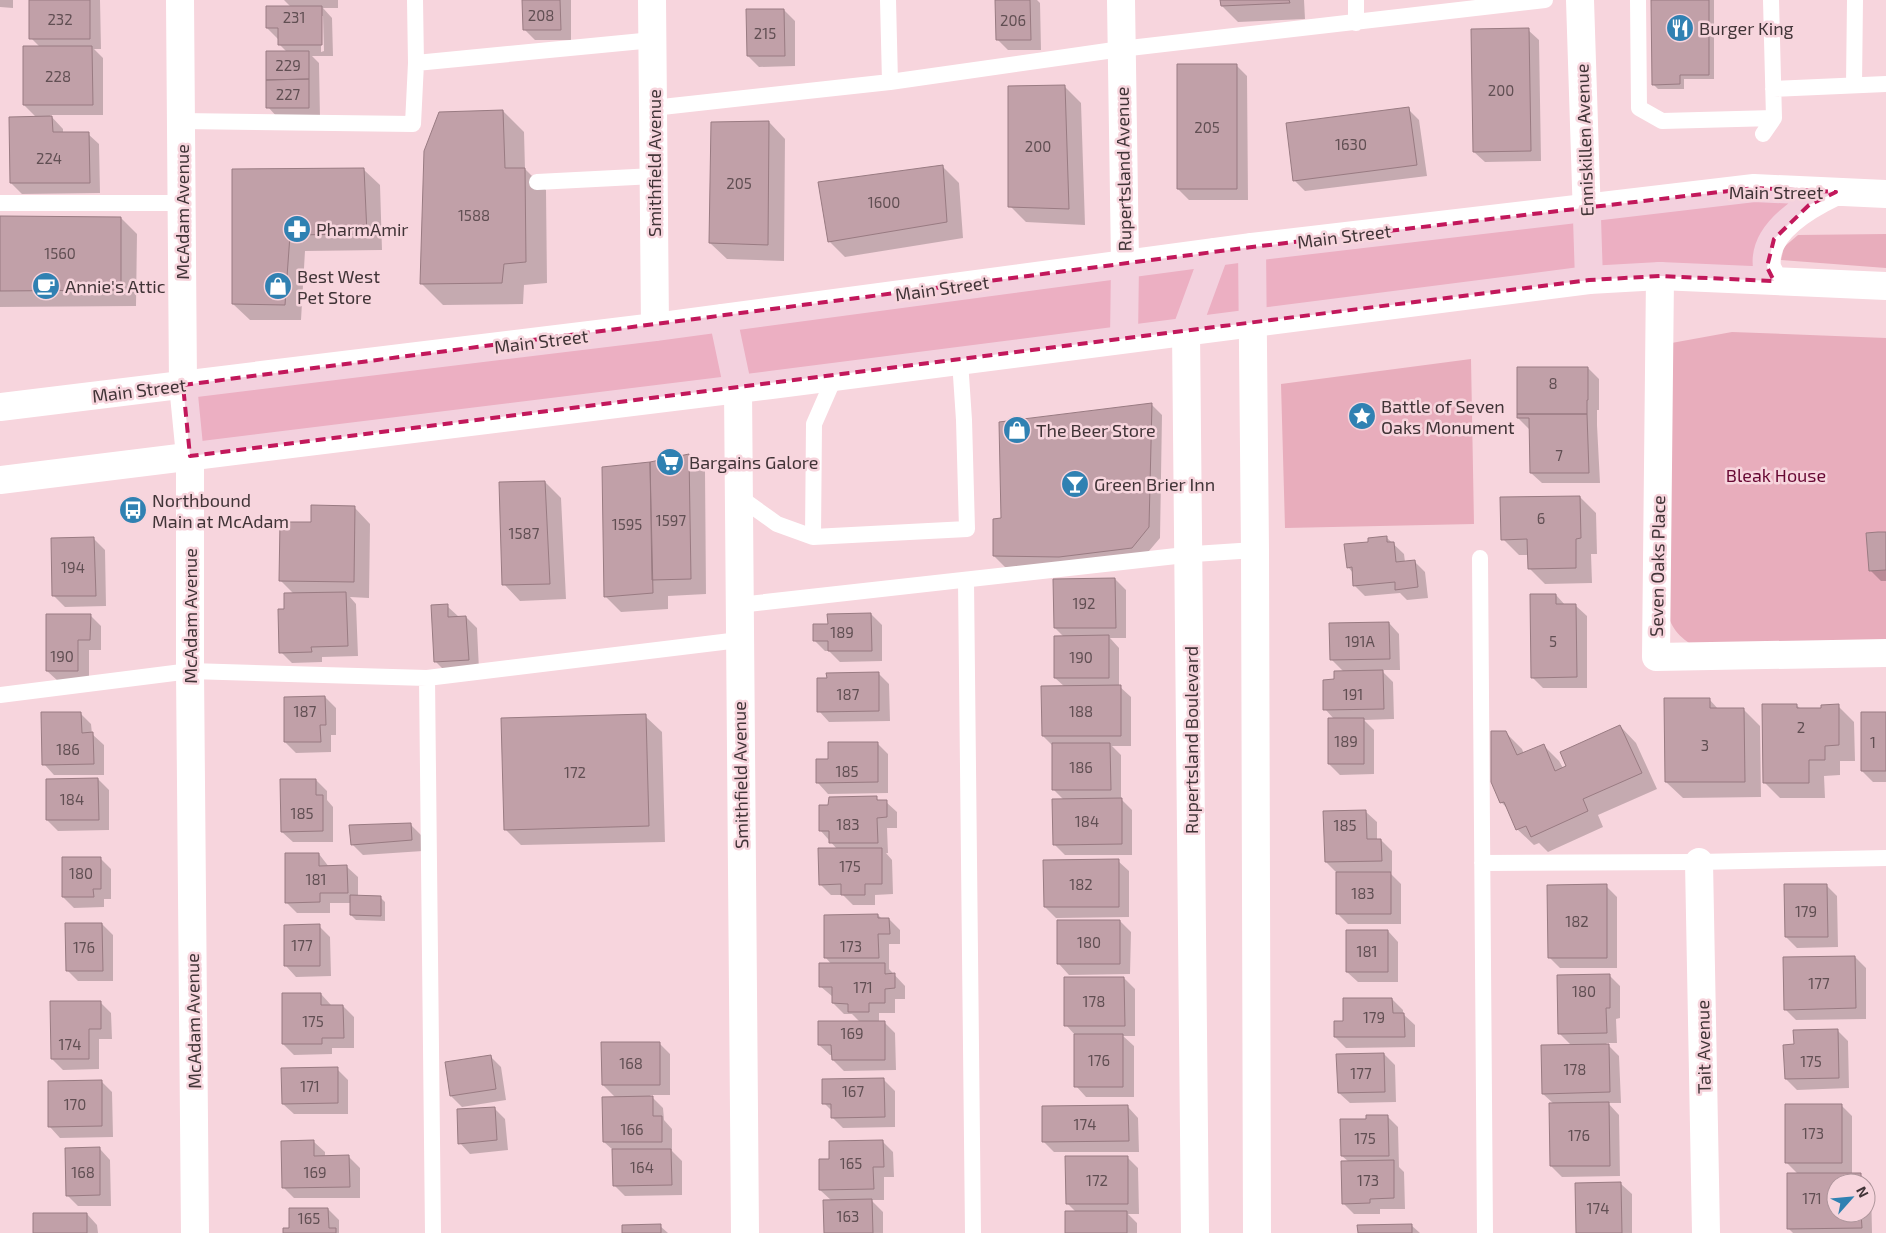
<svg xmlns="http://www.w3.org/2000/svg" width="1886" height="1233" viewBox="0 0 1886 1233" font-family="'Exo 2',sans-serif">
<rect width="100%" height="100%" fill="#f7d5dd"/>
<!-- green -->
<path fill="#e8adbc" d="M1886,234V268L1781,260L1784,247L1798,235Z
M1732,332L1886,338V643L1697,648C1677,636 1671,628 1665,606L1666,344Z
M1471,359L1474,524L1285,528L1281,384Z"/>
<!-- shadow -->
<path fill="#0003" fill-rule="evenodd" d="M0,0H13V8L0,7Z
M30,0H100L101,49H94L103,58V115H50L63,129V134H88L99,144L100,193L22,194L11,183L37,118L24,105L40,47L31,38Z
M284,0H338V8H323L332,18L333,56H312L319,63L320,118H278L268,107L287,52L280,45L278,39L267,28L291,7ZM321,16H323L324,51L321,52Z
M524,0H571V40H535L524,29Z
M996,0H1037L1040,3L1041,50H1008L997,39Z
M1222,0H1304L1305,19L1238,22L1222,6Z
M1652,0H1714V79H1684V89H1658L1653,84Z
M784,10L795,21V66L759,67L748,56Z
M1528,30L1539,40L1541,161L1485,162L1474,152Z
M1236,65L1247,76L1248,200H1189L1178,189Z
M1065,87L1081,103L1085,225L1026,222L1010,206Z
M1408,109L1419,120L1427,176L1305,191L1294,180Z
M503,111L524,132L525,169L546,190L547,283L524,285L523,304L443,305L422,284Z
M769,122L785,139L784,261L727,259L710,243Z
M943,167L959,183L963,238L845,257L829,241Z
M363,169L380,185L382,250L305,251L301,320H250L233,304L234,170Z
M0,217L121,218L137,234L136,306L0,307Z
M1588,368L1599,379V410H1597V425L1600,483H1542L1531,473L1529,429L1518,418Z
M1151,404L1162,415L1160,538L1143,558L1070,567H1005L994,556L1002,519Z
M689,455L705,471L706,594L668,596V609L621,612L605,596L650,464Z
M545,482L561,498L566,599L520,601L504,584Z
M1580,497L1596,513L1597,554H1591L1592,583L1545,584L1529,568V555H1519L1503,539Z
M354,507L370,524L369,598L350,597L356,604L358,656L322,657V662L292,663L281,652L286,610L294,594L280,580Z
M1886,533V581H1881L1870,570Z
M1386,537L1404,554L1405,562L1414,561L1425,572L1428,598L1407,600L1400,593L1365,596L1354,585L1353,573L1348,567L1370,543Z
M94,539L105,550L106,606L65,607L54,596Z
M1115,579L1126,590V638H1110L1119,648V686L1131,697V746H1112L1121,755V799L1132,810V855H1065L1054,844L1064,800L1054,790L1053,746L1043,736L1065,687L1055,678L1064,637L1055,628Z
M1556,595L1566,606H1576L1587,616V688H1543L1532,677Z
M447,606L459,617H466L477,628L479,670L446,672L435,661Z
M871,614L882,625V661L840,662L829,651H825L814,640Z
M90,615L101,626V650H89V682L58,681L47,671Z
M1389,623L1399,634L1400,670H1381L1393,682L1394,719L1364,720L1374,730V774L1340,775L1329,764L1334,719L1325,709L1335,680L1344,672L1331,659Z
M878,673L889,684L890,721L829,722L819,711Z
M325,697L336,708V735H331V752L296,753L285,742Z
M1709,699L1719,710H1744L1760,726L1761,797L1683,798L1666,782Z
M1796,705L1801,709H1822L1838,706L1854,722L1855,761H1840V775L1824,776L1825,798H1780L1764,782Z
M80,713L91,724L92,734L104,745V775H54L44,764Z
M1886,713V782H1873L1862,771Z
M645,716L662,732L665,842L521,845L505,829Z
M1620,726L1636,743L1657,789L1598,815L1603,827L1548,852L1539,843L1534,845L1517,829L1509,810L1501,802L1505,732L1522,749L1524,754L1543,745L1559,761L1563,768Z
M877,743L888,754V793L828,794L818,783L829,760Z
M98,779L109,790V830L58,831L47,820Z
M316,780L327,791V800L333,807V842H293L282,832Z
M876,798L880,802H886L897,812V828H887L888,853H886L892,860L893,894L875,895V905H853L843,895H831L820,884L837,849L820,830L830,806Z
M1366,812L1377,822V840H1381L1392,851V872H1389L1401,884V924H1348L1337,913V873L1326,862Z
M410,824L421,835L423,851L363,855L352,844Z
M319,854L329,867H347L358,877V896L380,897L385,902V921L356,920L351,915V903H330V913H297L286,902Z
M100,858L111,869V899H104V907L74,908L63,897Z
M1118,861L1129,871V917L1056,918L1045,907Z
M1826,885L1837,896L1838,947L1797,948L1786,937Z
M1606,886L1617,897V968H1560L1549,957Z
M878,915L882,919H889L900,930V944H889V969L905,986V999H895V1013H879V1022H884L895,1033L896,1070L844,1071L833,1060V1055H830L819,1045L860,1022L852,1014H844L833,1003V997L820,986L832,965L826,958Z
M1120,921L1131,932L1130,974L1069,975L1059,964Z
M102,924L113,935V981H78L67,970Z
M319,926L330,937L331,976L296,977L286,966Z
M1388,931L1398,942V982H1358L1347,972Z
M1855,957L1866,968V1019L1796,1020L1785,1009Z
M1609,975L1620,986V1018L1616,1019L1617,1043H1606L1619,1056L1621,1103H1608L1619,1115L1620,1176L1562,1177L1551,1166L1554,1104L1543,1094L1572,1046L1559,1033Z
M1124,978L1135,989V1036H1123L1134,1046V1097H1086L1076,1086L1075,1035L1066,1025Z
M321,994L331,1005L343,1006L354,1017V1048H332V1054L294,1055L283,1044Z
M1392,999L1403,1010V1014L1415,1025V1047L1346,1048L1335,1037L1344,1022Z
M100,1002L111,1013L112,1039H99V1069L63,1070L52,1059Z
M1837,1030L1848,1041L1849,1088L1797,1090L1786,1079L1795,1045Z
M659,1043L670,1054V1095H650L663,1108L664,1120L672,1129V1151L682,1161V1195L625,1196L614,1185V1151L604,1142L616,1098L603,1085Z
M1384,1054L1395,1065L1396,1102L1350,1103L1339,1093Z
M491,1057L501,1067L506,1100L462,1107L451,1096Z
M337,1069L348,1080V1114H294L283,1104Z
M884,1080L895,1091V1127L843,1128L832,1117V1111L824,1103Z
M102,1082L112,1092L113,1137L60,1138L50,1127Z
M1841,1105L1852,1116V1174H1860L1871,1185L1872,1233H1793L1789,1229L1799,1175L1786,1162ZM1836,1183H1866V1213H1836Z
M1128,1107L1138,1118L1139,1152H1054L1043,1141Z
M494,1108L505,1119L508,1150L470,1154L460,1143Z
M1387,1116L1398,1127L1399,1167L1404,1172L1405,1209H1380V1214H1354L1343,1203L1349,1162L1342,1156L1367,1120Z
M314,1142L325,1152V1157H349L360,1168V1198H294L283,1187Z
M883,1142L893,1152L894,1177H884V1200H871L883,1212V1233H825L832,1201L820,1190L830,1160Z
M100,1149L110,1160L111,1206H78L67,1195Z
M1127,1157L1138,1168L1139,1214H1128L1137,1223V1233H1067L1076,1212L1067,1203Z
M1621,1184L1632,1194V1233H1577Z
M328,1209L339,1220V1233H285Z
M87,1214L97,1225L98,1233H34Z
M1411,1225L1420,1233H1359Z
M660,1226L668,1233H623Z"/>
<!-- building -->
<path fill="#c1a0a8" stroke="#997b82" d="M29,0H90V39H29Z
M522,0H560L561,30H523Z
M995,0H1030L1031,40H996Z
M1220,0H1289L1290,3L1221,6Z
M1651,0H1709V75H1680V84L1652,85Z
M266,6H322V45H278V28H266Z
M746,9H784L785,56H747Z
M1529,28L1531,151L1473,152L1471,29Z
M23,46H92L93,105H23Z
M266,51H309V79L266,80Z
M1177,64H1237V189H1177Z
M309,79V108H266V80Z
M1065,85L1069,209L1008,207V86Z
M1409,107L1417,165L1293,181L1286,123Z
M503,110L505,168H525L526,262L504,264L502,283L420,284L424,151L439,112Z
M52,116L53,132H89L90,183H10L9,117Z
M769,121L768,245L709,243L711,122Z
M943,165L947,222L828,242L818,182Z
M364,168L367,234L290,235L285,305L232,304V169Z
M0,216L121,217V290L0,291Z
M1517,367H1588V400H1587V414H1517Z
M1152,403L1149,527L1132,548L1059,557L993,556V519L1001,518L999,422Z
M1517,414H1587L1589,473H1530L1529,418H1517Z
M689,454L691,579L652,580L650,462Z
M650,462L653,593L604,597L602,467Z
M545,481L550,584L502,585L499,482Z
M1580,496L1581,538L1576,539V568L1528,569L1527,539L1501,540L1500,497Z
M311,505L355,506L354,582L279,581L280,522H311Z
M1878,532H1886V570L1869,571L1866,533Z
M1387,536V542H1394L1396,562L1415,560L1418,587L1395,590V582L1353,586L1352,567L1347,568L1344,544L1368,542V538Z
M94,537L96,596H52L51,538Z
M1115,578L1116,628H1054L1053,579Z
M346,592L348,646L311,647L312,652L279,653L278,609H284V593Z
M1530,594H1556V604H1576L1577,677L1531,678Z
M448,604V617L466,616L469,660L434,662L431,605Z
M871,613L872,651H828V641H813V624H828L827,614Z
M46,614H91L90,640H78V671H46Z
M1389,622L1390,659L1330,660L1329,623Z
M1109,635V678H1054V636Z
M1383,670L1384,709L1323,710V680L1334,679V671Z
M879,672V711L817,712V678H827L826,673Z
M1121,685V736H1042L1041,686Z
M325,696L326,725H320L321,742H284V697Z
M1664,698H1710V708H1744L1745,782H1665Z
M1762,704H1797V708H1821V705L1839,704V745L1825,746V760H1809V783H1763Z
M41,712H81L82,733L93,732L94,764L42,765Z
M1861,712H1886V771H1861Z
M646,714L649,826L504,830L501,718Z
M1328,718H1364V764H1328Z
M1620,725L1642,773L1583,799L1588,811L1531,837L1526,826L1516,830L1504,802L1500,803L1491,782V731H1506L1517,755L1544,744L1555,771L1566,766L1560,752Z
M828,742H878V782L816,783V759H828Z
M1052,743H1110L1111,790H1052Z
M98,778L99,820H46V779Z
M280,779H316V795H323V831L281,832Z
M877,796V800H887V817L877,818L878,843H829V831H819V805H828L829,797Z
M1122,798V844L1053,845L1052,799Z
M1366,810L1367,839H1381L1382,861L1325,862L1323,811Z
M411,823L412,840L351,845L349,825Z
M818,848H882V884H865V895H841V884L819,885Z
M285,853H319V866L347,865L348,893H320V902L285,903Z
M62,857H101V889H93L94,897H62Z
M1119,859V907H1044L1043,860Z
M1336,872H1391V914H1336Z
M1607,884V958H1548L1547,885Z
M1784,884H1827L1828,937H1785Z
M350,895L381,896V916L350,915Z
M878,914V918H889L890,934H878L879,958H824V915Z
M1057,920H1120V964H1057Z
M65,923H102L103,971H66Z
M320,924V966H284V925Z
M1346,930H1388V972H1346Z
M1855,956L1856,1008L1784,1010L1783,957Z
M819,963H885V974L895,973V988L885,989V1003H869V1012H848V1004L832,1003V987H819Z
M1610,974V1008H1606L1607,1033L1558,1034L1557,975Z
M1064,977H1124L1125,1026H1064Z
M282,993H321V1005H343L344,1038H322V1044H282Z
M1343,998H1392L1393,1013H1404L1405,1037H1334V1021H1343Z
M50,1001H101V1029H89V1059H51Z
M818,1021H885V1060H832L831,1045H818Z
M1838,1029L1839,1078L1785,1079L1783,1045L1794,1044L1793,1030Z
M1074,1034H1123V1087H1074Z
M601,1042H660V1085H602Z
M1609,1044L1610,1092L1542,1094L1541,1045Z
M1384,1053L1385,1092L1338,1093L1336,1054Z
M491,1055L496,1089L450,1096L445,1062Z
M338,1067V1103L282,1104L281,1068Z
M884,1078L885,1117L831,1118V1104H822V1079Z
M102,1080V1126L48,1127V1081Z
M653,1096V1116H662V1142H603L602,1097Z
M1609,1102L1610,1166H1550L1549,1103Z
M1785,1104H1842V1163H1785Z
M1128,1105L1129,1141L1042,1142V1106Z
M495,1107L497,1140L458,1144L457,1109Z
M1366,1115H1388L1389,1156H1341L1340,1119H1366Z
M314,1140V1156L349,1155L350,1187L282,1188L281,1141Z
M883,1140L884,1167H873L874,1189L819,1190V1159H829V1141Z
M100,1147V1195L66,1196L65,1148Z
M612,1149H671L672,1185L613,1186Z
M1065,1156H1128V1204H1066Z
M1394,1160V1198L1370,1199V1203L1342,1204L1341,1161Z
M1787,1173H1861V1183H1836V1213H1861L1862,1228L1787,1229Z
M1621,1182L1622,1233H1576L1575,1183Z
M872,1199L873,1233H824L823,1200Z
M289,1208H328L329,1228H336V1233H283V1228H289Z
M1065,1211H1127V1233H1065Z
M33,1213H87V1233H33Z
M661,1224V1233H622V1225Z
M1412,1224V1233H1358L1357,1225Z"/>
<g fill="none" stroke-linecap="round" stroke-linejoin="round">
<!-- service -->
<path stroke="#fff" stroke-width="16" d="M415,0L416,63
M888,0L890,82
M1356,0V23
M1638,0L1639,108L1662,121L1774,118
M1854,85L1855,0
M1773,89L1886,84
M653,108L890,82L1121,49L1545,0
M181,121L413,124L416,63L653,40
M1763,134L1774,118L1771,0
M537,182L654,176
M0,203H182
M738,496L777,524L813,537L967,529L964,420L960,361
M813,537L814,424L835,376
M1480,558L1485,1233
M966,581L973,1233
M739,605L1194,554L1255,550
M427,678L433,1233
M0,695L190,671L427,678L739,640
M1482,863L1699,862L1886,858"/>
<!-- minor -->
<path stroke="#fff" stroke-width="28" d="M180,0L183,385L190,456V671L195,1233
M652,0L655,327
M1121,0L1125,263L1124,339
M1580,0L1589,280
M1252,247L1255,550L1257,1233
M1660,276L1656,657L1886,653
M723,318L738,389L745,1233
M1699,862L1706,1233
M1195,1233L1186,331L1215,252"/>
<!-- primary -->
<path stroke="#fff" stroke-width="28" d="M1774,281C1772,277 1768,271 1767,267C1762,231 1808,205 1835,192
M0,407L655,327L1252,247L1754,188L1886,194
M0,480L771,385L1589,280L1660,276L1886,286"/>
</g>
<!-- marked area -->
<path fill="#c2185b" fill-opacity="0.2" stroke="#c2185b" stroke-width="4" stroke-dasharray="10 6" stroke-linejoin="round" d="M1754,188L1836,192L1809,205L1774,239L1767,267L1774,281L1660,276L1589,280L190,456L183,385L1252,247Z"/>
<!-- icons -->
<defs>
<g id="restaurant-disc" transform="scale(1.4375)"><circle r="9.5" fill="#3081b2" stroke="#f7d5dd"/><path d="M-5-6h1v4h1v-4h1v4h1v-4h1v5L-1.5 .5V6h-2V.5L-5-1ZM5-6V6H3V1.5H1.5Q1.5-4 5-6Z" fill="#fff"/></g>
<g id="pharmacy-disc" transform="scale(1.4375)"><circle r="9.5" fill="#3081b2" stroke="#f7d5dd"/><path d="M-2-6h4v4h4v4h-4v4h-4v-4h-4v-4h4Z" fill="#fff"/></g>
<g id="cafe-disc" transform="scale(1.4375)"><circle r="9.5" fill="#3081b2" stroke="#f7d5dd"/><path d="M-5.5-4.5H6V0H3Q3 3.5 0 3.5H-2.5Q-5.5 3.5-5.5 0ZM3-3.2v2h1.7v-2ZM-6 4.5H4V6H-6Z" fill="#fff"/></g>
<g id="shop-disc" transform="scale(1.4375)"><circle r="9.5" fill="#3081b2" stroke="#f7d5dd"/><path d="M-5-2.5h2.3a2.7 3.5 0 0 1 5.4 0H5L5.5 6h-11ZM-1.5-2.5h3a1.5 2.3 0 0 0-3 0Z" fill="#fff"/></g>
<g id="sight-disc" transform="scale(1.4375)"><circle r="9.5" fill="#3081b2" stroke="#f7d5dd"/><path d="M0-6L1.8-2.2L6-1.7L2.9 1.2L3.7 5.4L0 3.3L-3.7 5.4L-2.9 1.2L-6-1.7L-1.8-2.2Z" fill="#fff"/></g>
<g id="supermarket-disc" transform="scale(1.4375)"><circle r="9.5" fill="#3081b2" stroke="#f7d5dd"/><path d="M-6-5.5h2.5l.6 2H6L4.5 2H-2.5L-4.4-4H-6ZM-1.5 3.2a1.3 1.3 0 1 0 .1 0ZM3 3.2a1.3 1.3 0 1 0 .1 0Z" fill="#fff"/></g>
<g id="bar-disc" transform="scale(1.4375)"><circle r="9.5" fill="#3081b2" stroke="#f7d5dd"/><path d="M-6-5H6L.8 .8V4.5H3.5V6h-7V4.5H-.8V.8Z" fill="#fff"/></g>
<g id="bus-disc" transform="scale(1.4375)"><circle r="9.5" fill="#3081b2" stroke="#f7d5dd"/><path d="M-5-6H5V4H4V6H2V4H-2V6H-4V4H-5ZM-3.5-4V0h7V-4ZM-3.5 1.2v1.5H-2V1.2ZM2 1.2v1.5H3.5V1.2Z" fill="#fff"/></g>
</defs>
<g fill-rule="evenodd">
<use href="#restaurant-disc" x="1680" y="28"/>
<use href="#pharmacy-disc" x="297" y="229"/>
<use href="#cafe-disc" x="46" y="286"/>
<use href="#shop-disc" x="278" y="286"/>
<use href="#sight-disc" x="1362" y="416"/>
<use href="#shop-disc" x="1017" y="430"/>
<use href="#supermarket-disc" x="670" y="462"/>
<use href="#bar-disc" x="1075" y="484"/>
<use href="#bus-disc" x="133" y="510"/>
</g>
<g text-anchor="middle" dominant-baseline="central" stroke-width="5" stroke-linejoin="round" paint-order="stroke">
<!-- number labels -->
<g font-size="15" fill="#614f53">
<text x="541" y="15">208</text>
<text x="294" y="17">231</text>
<text x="60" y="19">232</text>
<text x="1013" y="20">206</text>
<text x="765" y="33">215</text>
<text x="288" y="65">229</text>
<text x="58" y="76">228</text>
<text x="1501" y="90">200</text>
<text x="288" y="94">227</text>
<text x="1207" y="127">205</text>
<text x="1351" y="144">1630</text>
<text x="1038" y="146">200</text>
<text x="49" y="158">224</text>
<text x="739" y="183">205</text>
<text x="884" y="202">1600</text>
<text x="474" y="215">1588</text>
<text x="60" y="253">1560</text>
<text x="1553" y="383">8</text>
<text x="1559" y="455">7</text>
<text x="1541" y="518">6</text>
<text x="671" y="520">1597</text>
<text x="627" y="524">1595</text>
<text x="524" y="533">1587</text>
<text x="73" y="567">194</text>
<text x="1084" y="603">192</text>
<text x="842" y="632">189</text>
<text x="1360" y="641">191A</text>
<text x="1553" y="641">5</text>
<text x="62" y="656">190</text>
<text x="1081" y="657">190</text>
<text x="848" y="694">187</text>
<text x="1353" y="694">191</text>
<text x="305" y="711">187</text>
<text x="1081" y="711">188</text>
<text x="1801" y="727">2</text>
<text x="1346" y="741">189</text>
<text x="1873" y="742">1</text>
<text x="1705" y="745">3</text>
<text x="68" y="749">186</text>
<text x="1081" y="767">186</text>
<text x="847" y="771">185</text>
<text x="575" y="772">172</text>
<text x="72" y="799">184</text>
<text x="302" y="813">185</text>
<text x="1087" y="821">184</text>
<text x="848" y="824">183</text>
<text x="1345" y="825">185</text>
<text x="850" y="866">175</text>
<text x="81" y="873">180</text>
<text x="316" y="879">181</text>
<text x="1081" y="884">182</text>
<text x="1363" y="893">183</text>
<text x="1806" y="911">179</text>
<text x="1577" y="921">182</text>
<text x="1089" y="942">180</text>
<text x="302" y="945">177</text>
<text x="851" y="946">173</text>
<text x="84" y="947">176</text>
<text x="1367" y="951">181</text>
<text x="1819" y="983">177</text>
<text x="863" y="987">171</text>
<text x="1584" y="991">180</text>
<text x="1094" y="1001">178</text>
<text x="1374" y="1017">179</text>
<text x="313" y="1021">175</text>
<text x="852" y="1033">169</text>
<text x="70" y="1044">174</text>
<text x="1099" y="1060">176</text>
<text x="1811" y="1061">175</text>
<text x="631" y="1063">168</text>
<text x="1575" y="1069">178</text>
<text x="1361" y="1073">177</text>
<text x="310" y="1086">171</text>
<text x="853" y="1091">167</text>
<text x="75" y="1104">170</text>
<text x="1085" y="1124">174</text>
<text x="632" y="1129">166</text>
<text x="1813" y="1133">173</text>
<text x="1579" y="1135">176</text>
<text x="1365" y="1138">175</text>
<text x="851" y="1163">165</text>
<text x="642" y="1167">164</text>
<text x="83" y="1172">168</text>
<text x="315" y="1172">169</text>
<text x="1097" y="1180">172</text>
<text x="1368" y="1180">173</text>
<text x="1812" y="1198">171</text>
<text x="1598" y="1208">174</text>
<text x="848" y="1216">163</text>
<text x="309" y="1218">165</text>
</g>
<!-- poi labels -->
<g font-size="18" fill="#413437" stroke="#f7d5dd" text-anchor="start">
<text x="1699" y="28">Burger King</text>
<text x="316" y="229">PharmAmir</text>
<text x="297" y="276">Best West<tspan x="297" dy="21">Pet Store</tspan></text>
<text x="65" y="286">Annie's Attic</text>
<text x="1381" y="406">Battle of Seven<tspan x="1381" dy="21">Oaks Monument</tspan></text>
<text x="1036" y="430">The Beer Store</text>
<text x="689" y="462">Bargains Galore</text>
<text x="1094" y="484">Green Brier Inn</text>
<text x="152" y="500">Northbound<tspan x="152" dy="21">Main at McAdam</tspan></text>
</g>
<!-- street labels -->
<g font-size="18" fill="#413437" stroke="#f7d5dd">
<text transform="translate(1584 140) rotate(-92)">Enniskillen Avenue</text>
<text transform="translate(654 163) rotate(-90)">Smithfield Avenue</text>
<text transform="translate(1123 169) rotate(-91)">Rupertsland Avenue</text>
<text x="1776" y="192">Main Street</text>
<text transform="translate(182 212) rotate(-90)">McAdam Avenue</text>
<text transform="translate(1344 236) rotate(-7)">Main Street</text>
<text transform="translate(942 288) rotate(-8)">Main Street</text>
<text transform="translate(541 341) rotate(-7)">Main Street</text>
<text transform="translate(139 390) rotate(-7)">Main Street</text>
<text transform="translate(1657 566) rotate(-89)">Seven Oaks Place</text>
<text transform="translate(190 616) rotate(-90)">McAdam Avenue</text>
<text transform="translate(1191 740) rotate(-90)">Rupertsland Boulevard</text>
<text transform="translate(740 775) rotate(-91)">Smithfield Avenue</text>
<text transform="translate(193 1021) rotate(-91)">McAdam Avenue</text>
<text transform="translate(1703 1047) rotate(-91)">Tait Avenue</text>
</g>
<!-- park labels -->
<g font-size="18" fill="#670833" stroke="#f7d5dd">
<text x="1776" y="475">Bleak House</text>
</g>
</g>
<!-- north arrow -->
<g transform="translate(1851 1198) rotate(63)"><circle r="24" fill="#f7d5dd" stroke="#ae959b"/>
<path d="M0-4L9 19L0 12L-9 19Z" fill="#3081b2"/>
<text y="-8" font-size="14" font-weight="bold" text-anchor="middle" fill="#413437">N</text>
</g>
</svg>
